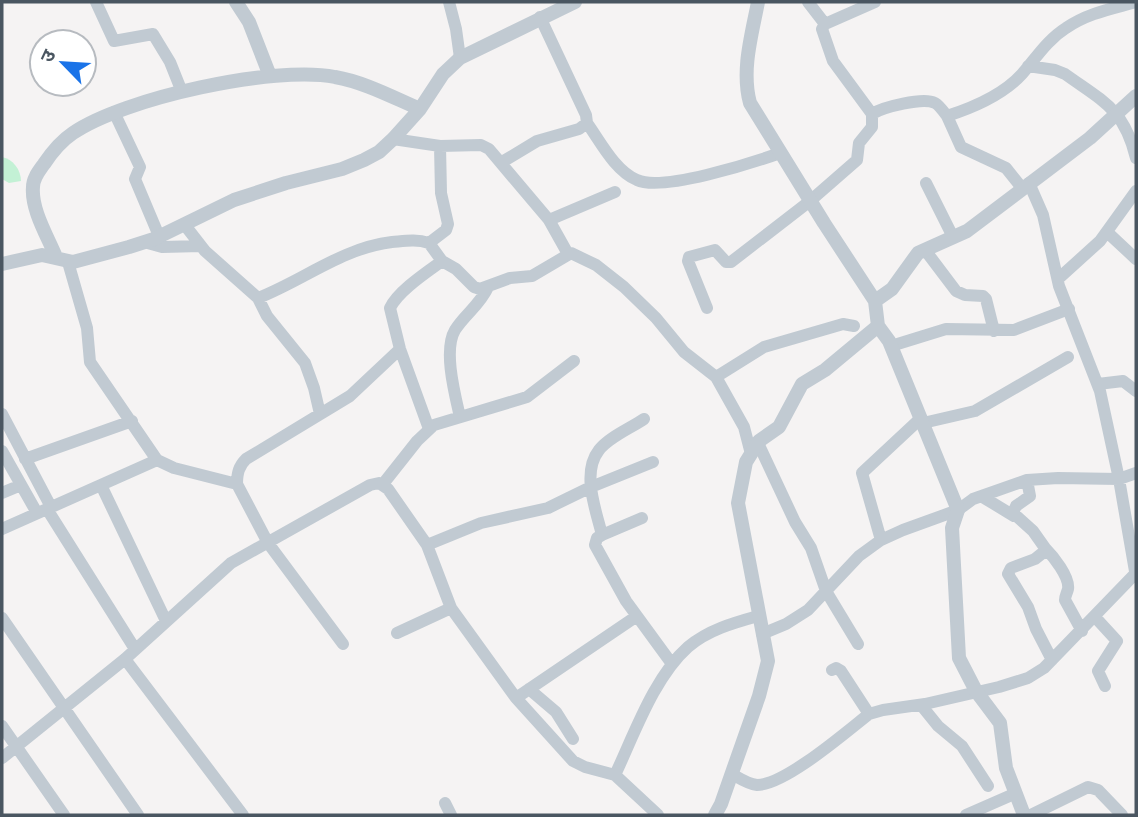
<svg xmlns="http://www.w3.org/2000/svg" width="1138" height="817" viewBox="0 0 1138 817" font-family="'Sofia Sans Condensed','Noto Sans Devanagari',sans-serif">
<rect width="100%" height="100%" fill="#f5f3f3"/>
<!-- green -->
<path fill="#c3f1d5" d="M2,157C13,159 21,170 21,181L9,183L2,179Z"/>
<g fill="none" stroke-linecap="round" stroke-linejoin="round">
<!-- minor -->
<path stroke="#c1cad2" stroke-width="12" d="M96,2L114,41L153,34L170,62L182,92
M449,2L456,29L460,58
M808,2L825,24
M1028,66L1055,70L1065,74C1104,102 1124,109 1136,158
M114,112L140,167L135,179L159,236
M872,114C883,107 923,97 935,103C939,105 944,112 947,116C972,108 1004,94 1022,74C1036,58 1047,40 1066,28C1088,13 1111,9 1136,2
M947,116L961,147L1006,168L1022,188
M587,123C600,141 615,171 637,180C662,192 752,163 780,153
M393,139L440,146L481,145L489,149L549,220L568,254
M502,162L537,141L579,129L587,123L586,115L540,17
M926,183L953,237
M1029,183L1043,215L1059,286L1100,391L1119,479L1136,577
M549,220L615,192
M184,224L205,251L258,298L267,316L305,363L314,388L320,414
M1107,232L1136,259
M144,242L162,247L201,246
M429,243L446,230L448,224L441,193L440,146
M925,250L956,291L965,295L983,296L986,299L994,331
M442,261L456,269L474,287L480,289L510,278L532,276L571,253L596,265L624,287L656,318L684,352L716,377L744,427L751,454
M68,262L87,328L90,362L157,460L174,468L237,484
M1058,279L1100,241L1136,191
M258,298C304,280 342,248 392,242C405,241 416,239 429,243L442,261C427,272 398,291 390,308L400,349L429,429
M707,308L688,261L689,257L715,250L726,262H731L810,201L857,160L859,143L872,127V114L833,61L822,29L825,24L875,2
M891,346L946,329L1014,330L1069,309
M716,377L764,347L843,324L854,326
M1098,384L1123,381L1136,391
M2,414L51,507
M460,417C455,395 443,350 455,330C465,314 480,305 488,287
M644,419C631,428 609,437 599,450C581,473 596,510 602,535L597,538L595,545L626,601L672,664
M923,423L975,411L1068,357
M758,443L795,522L811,548L826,591L858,644
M2,451L37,513
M25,459L132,421
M1027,480L1030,496L1016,506L1013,513L1033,531L1045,548V551L1035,559L1011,568L1008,574L1028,607L1036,629L1052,660
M383,484L417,441L434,425L527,397L574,361
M101,485L166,621
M2,493L21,485
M981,496L1014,516
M47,509L135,649
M2,529L157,460
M602,535L642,518
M881,540L862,473L921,418
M427,545L481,523L548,508L591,487L653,462
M1045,548C1053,556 1070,577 1068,589C1067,593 1065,596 1065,600L1082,631
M1095,617L1117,641L1098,671L1105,686
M2,618L138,815
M397,633L451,608
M762,634L786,624L808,610L859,556L881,540L903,530L958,510L973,499L1027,480L1058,478L1119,479L1136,473
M343,644L268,543L237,484C237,473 239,466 246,459L350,396L400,349
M125,659L243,815
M832,670L836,668L841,671L869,714
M529,689L556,712L573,739
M516,698L637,616
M921,705L938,726L962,746L988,786
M2,726L64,815
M2,758L125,659L231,563L370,485L379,483L388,489L427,545L451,608L516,698L573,761L585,767L615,775L658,815
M732,774C739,778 748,784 757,785C785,785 846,732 869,714L883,710L925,704L999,687L1028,678L1044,668L1134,575
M615,775C634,735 654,677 688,647C708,630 733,623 758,616
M445,803L451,815
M966,815L1014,794
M1031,815L1088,787L1098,790L1122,815"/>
<!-- tertiary -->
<path stroke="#c1cad2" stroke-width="14" d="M236,2L249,22L270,76
M758,2C752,34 741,70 750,103L824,223L875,301L878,326L889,341L958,510L952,528L959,658L976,691L1000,723L1006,768L1024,815
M56,257C48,237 31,210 33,187C33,178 39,171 44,164C52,152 61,141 73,133C124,98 275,65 335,77C364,82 392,97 420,109
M2,264L42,255L73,262L129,247L154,239L234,200L286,183L342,169L364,160L379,152L393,139L420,109L443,74L460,58L575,2
M875,301L892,289L918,253L967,231L1090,138L1136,96
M715,815L721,804L759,696L768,661L738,503L746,462L759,441L779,427L802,384L825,370L878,326"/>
</g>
<!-- border -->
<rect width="1138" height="817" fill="none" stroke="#4a5661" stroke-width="7"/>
<!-- north arrow -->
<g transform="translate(63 63) rotate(295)"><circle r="33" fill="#ffffff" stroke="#b7bbc0" stroke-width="2"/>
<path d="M0-5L12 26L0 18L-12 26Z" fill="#1a73e8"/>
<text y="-10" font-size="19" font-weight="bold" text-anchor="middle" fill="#4a5661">उ</text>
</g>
</svg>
